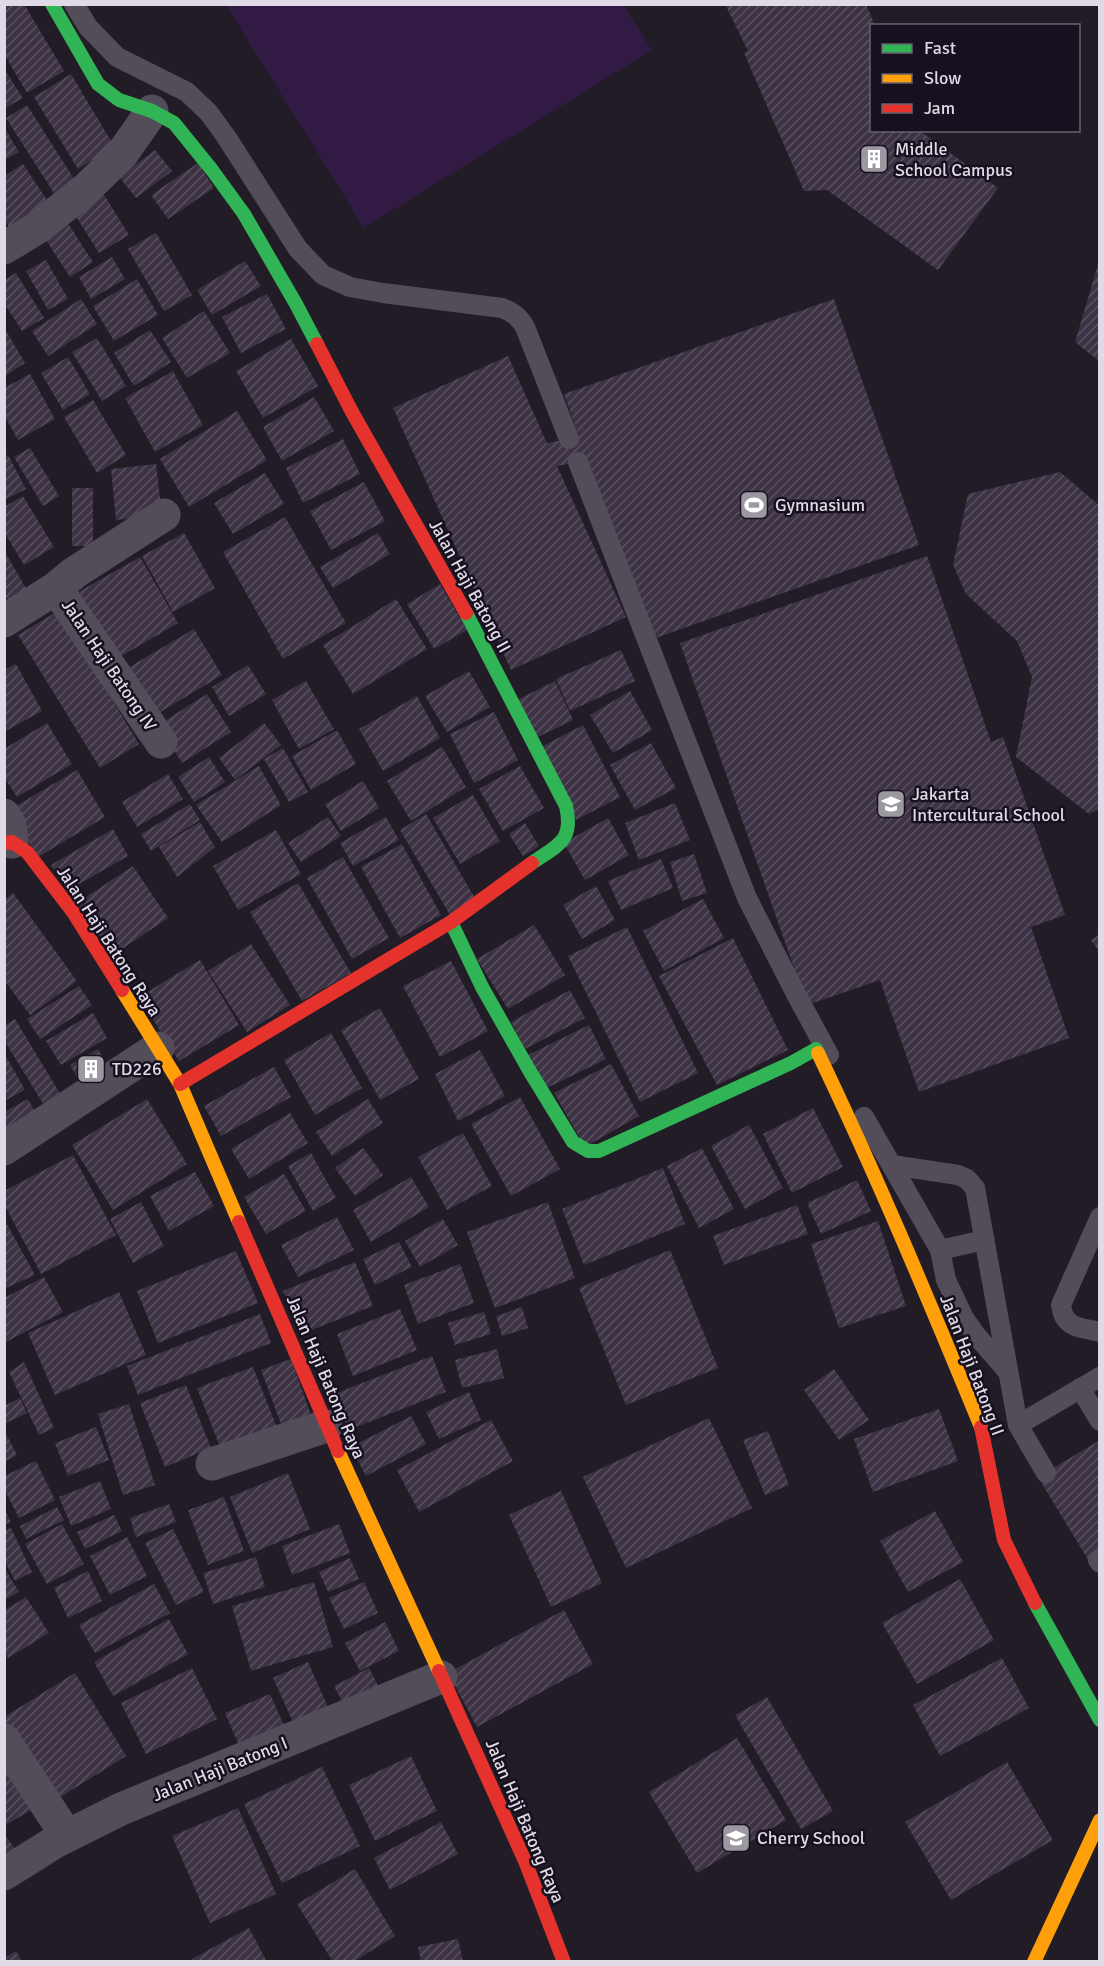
<svg xmlns="http://www.w3.org/2000/svg" width="1104" height="1966" viewBox="0 0 1104 1966" font-family="Signika,sans-serif">
<defs>
<pattern id="building-hatch" width="6" height="6" patternUnits="userSpaceOnUse" patternTransform="scale(1.5)"><rect width="6" height="6" fill="#3d3345"/><path d="M-1 1l2-2M0 6l6-6M5 7l2-2" fill="none" stroke="#595060"/></pattern>
</defs>
<rect width="100%" height="100%" fill="#211c26"/>
<!-- garden -->
<path fill="#311a43" d="M226,5H623L652,50L364,228Z"/>
<!-- building -->
<path fill="url(#building-hatch)" d="M4,4H24L64,71L27,93L4,54Z
M725,4H850L851,7L856,4H866L875,26H872V130H919L998,188L938,270L827,190L804,191L744,53L748,51Z
M4,69L23,98L4,109Z
M71,74L114,146L78,169L34,97Z
M27,105L76,182L55,195L6,118Z
M4,127L19,152L4,160Z
M155,150L172,171L136,198L119,177Z
M198,163L214,188L168,219L151,195Z
M23,164L49,203L10,228L4,220V176Z
M103,193L129,235L99,253L73,212Z
M67,222L93,262L70,277L44,237Z
M156,233L192,295L164,311L128,249Z
M112,257L125,279L91,299L79,277Z
M46,260L68,299L48,310L26,271Z
M245,261L261,286L212,315L197,290Z
M1099,261H1100V362L1075,342Z
M16,273L44,318L22,331L4,303V280Z
M137,279L158,315L114,341L93,306Z
M267,294L286,329L241,353L222,317Z
M81,299L97,324L48,356L32,331Z
M834,299L919,545L650,640L578,462L557,466L626,617L511,670L393,408L508,356L547,443L579,437L564,394Z
M204,311L230,353L187,378L162,338Z
M5,329L25,363L5,376Z
M150,330L171,362L134,386L114,353Z
M97,338L126,386L102,401L72,352Z
M291,339L318,386L263,418L236,371Z
M68,357L90,394L63,410L41,373Z
M173,371L203,425L155,452L125,398Z
M30,374L55,419L18,440L4,415V388Z
M314,397L334,431L282,461L263,427Z
M93,400L126,455L97,473L64,417Z
M237,411L267,460L189,507L160,459Z
M343,439L360,474L303,503L286,468Z
M30,448L59,496L43,506L14,457Z
M8,455L26,489L4,500V457Z
M156,464L162,515L116,520L111,469Z
M1060,472L1100,506V809L1089,814L1016,757L1032,677L1017,641L966,594L953,565L968,494Z
M265,473L284,504L233,534L214,503Z
M364,482L385,521L331,550L310,511Z
M72,488H93V546H72Z
M23,496L54,547L24,565L4,532V507Z
M285,517L346,623L283,659L223,552Z
M184,533L215,588L173,612L142,556Z
M378,533L390,554L333,588L320,567Z
M5,552L31,597L12,608L5,595Z
M927,556L991,742L1003,737L1065,915L1031,927L1069,1038L919,1092L880,980L807,1005L680,643Z
M140,557L178,623L113,661L75,594Z
M440,584L467,630L434,649L407,604Z
M396,599L427,649L353,694L323,645Z
M58,611L139,744L100,768L18,635Z
M194,629L222,675L152,717L124,670Z
M621,650L635,681L570,711L556,679Z
M16,664L42,711L4,732V670Z
M248,665L266,694L229,716L212,687Z
M469,671L490,707L447,732L425,696Z
M306,681L334,729L299,749L272,700Z
M555,681L573,720L536,738L517,700Z
M630,691L652,730L613,753L590,715Z
M207,694L231,732L182,763L158,725Z
M417,696L440,738L383,771L359,729Z
M494,712L518,760L474,783L450,734Z
M47,723L72,764L17,797L4,777V749Z
M264,723L281,745L235,780L219,758Z
M583,725L620,797L576,820L539,748Z
M337,730L356,764L311,790L292,756Z
M651,743L676,788L635,810L610,765Z
M442,747L466,787L411,821L387,781Z
M283,748L308,792L289,802L264,759Z
M209,757L225,782L194,802L178,777Z
M259,766L281,805L222,842L196,805Z
M520,766L544,808L503,831L479,789Z
M77,770L105,817L38,857L9,810Z
M168,774L183,799L137,827L122,802Z
M363,781L379,808L341,831L325,804Z
M473,795L500,841L460,864L433,818Z
M675,803L690,840L639,860L625,823Z
M190,804L200,820L151,851L141,834Z
M426,814L476,900L450,915L400,830Z
M328,817L341,836L301,862L288,843Z
M386,817L399,840L353,866L340,843Z
M608,818L629,855L585,880L564,843Z
M200,822L215,847L177,877L159,847Z
M525,823L539,846L523,856L509,834Z
M113,829L128,856L67,891L51,865Z
M276,830L301,874L238,910L213,866Z
M402,844L441,915L400,938L361,867Z
M694,854L707,893L682,901L670,862Z
M343,857L389,938L352,959L307,878Z
M661,859L673,888L621,910L608,881Z
M133,866L168,918L113,955L77,903Z
M298,883L351,973L302,1001L250,912Z
M596,886L615,920L582,939L563,905Z
M13,893L77,981L30,1015L4,980V900Z
M703,899L724,938L664,971L643,931Z
M534,925L565,975L508,1009L477,959Z
M627,927L698,1073L640,1102L568,956Z
M1100,934V953L1091,940Z
M733,938L788,1050L717,1085L659,976Z
M251,944L290,1005L247,1032L208,971Z
M200,960L239,1025L179,1061L139,997Z
M451,961L488,1031L440,1057L403,986Z
M79,986L92,1005L40,1039L27,1019Z
M570,990L585,1018L525,1049L511,1022Z
M380,1008L419,1079L380,1100L341,1030Z
M93,1013L107,1038L61,1065L46,1041Z
M15,1019L64,1100L47,1110L4,1040V1026Z
M589,1025L606,1059L545,1089L528,1055Z
M331,1033L362,1088L315,1115L284,1060Z
M98,1049L112,1073L85,1089L70,1065Z
M480,1050L505,1096L458,1121L435,1074Z
M4,1053L25,1090L4,1101Z
M611,1064L639,1116L585,1147L554,1093Z
M274,1067L291,1097L221,1136L204,1106Z
M520,1097L560,1169L511,1196L471,1124Z
M28,1099L40,1121L4,1141V1112Z
M147,1099L187,1164L113,1210L72,1145Z
M368,1099L383,1123L332,1156L316,1132Z
M813,1108L843,1167L792,1193L763,1134Z
M290,1113L308,1143L249,1179L231,1149Z
M749,1125L783,1188L745,1209L711,1146Z
M463,1133L492,1186L447,1210L418,1157Z
M363,1148L383,1175L355,1196L335,1168Z
M702,1148L734,1209L699,1228L667,1166Z
M311,1153L336,1198L313,1211L288,1166Z
M73,1155L116,1235L41,1274L4,1204V1191Z
M663,1168L685,1224L584,1265L562,1209Z
M195,1172L214,1206L169,1231L150,1196Z
M284,1174L306,1211L266,1234L244,1197Z
M411,1177L429,1207L371,1242L353,1210Z
M857,1180L871,1211L821,1234L807,1203Z
M141,1202L164,1246L133,1263L110,1219Z
M548,1202L575,1278L495,1308L467,1232Z
M797,1205L808,1234L724,1265L713,1236Z
M337,1217L354,1250L298,1277L281,1245Z
M4,1219L35,1275L4,1289Z
M443,1219L458,1245L420,1267L405,1241Z
M878,1221L906,1306L839,1328L811,1244Z
M399,1242L412,1267L375,1285L363,1259Z
M670,1250L718,1368L626,1405L579,1288Z
M236,1251L258,1303L158,1343L137,1291Z
M355,1262L373,1306L301,1334L283,1291Z
M460,1264L474,1303L418,1324L404,1285Z
M44,1277L63,1312L4,1343V1298Z
M119,1292L146,1355L55,1395L28,1333Z
M522,1307L528,1328L502,1336L496,1316Z
M400,1309L417,1350L353,1376L337,1334Z
M484,1312L491,1334L455,1345L448,1323Z
M260,1314L271,1343L138,1395L127,1366Z
M497,1349L504,1378L462,1388L455,1360Z
M432,1356L446,1392L348,1430L334,1394Z
M291,1359L313,1421L284,1432L261,1370Z
M24,1362L54,1428L39,1435L9,1372Z
M253,1367L278,1430L222,1452L197,1388Z
M834,1369L869,1420L839,1440L804,1390Z
M186,1385L211,1448L165,1467L140,1403Z
M469,1392L481,1420L439,1439L426,1412Z
M20,1398L27,1413L4,1424V1406Z
M129,1404L155,1485L123,1495L98,1414Z
M939,1409L958,1461L873,1492L854,1439Z
M411,1416L426,1444L366,1476L351,1447Z
M709,1418L752,1508L626,1568L583,1477Z
M491,1420L513,1461L419,1512L397,1470Z
M96,1427L109,1460L68,1476L55,1443Z
M4,1430L17,1455L4,1462Z
M768,1431L789,1485L765,1495L743,1440Z
M1100,1440V1558L1090,1563L1038,1477Z
M36,1461L55,1500L19,1518L4,1489V1476Z
M288,1473L310,1529L252,1553L230,1497Z
M100,1481L111,1509L71,1526L59,1497Z
M561,1491L602,1583L551,1607L509,1515Z
M224,1497L244,1551L208,1565L188,1510Z
M169,1504L176,1522L136,1537L130,1518Z
M57,1507L64,1520L26,1539L20,1526Z
M4,1508L11,1522L4,1525Z
M935,1511L963,1562L908,1592L880,1541Z
M114,1515L122,1531L85,1549L77,1532Z
M62,1524L84,1564L47,1584L25,1544Z
M339,1524L350,1553L292,1575L282,1546Z
M11,1528L32,1572L15,1581L4,1560V1531Z
M173,1529L204,1592L176,1605L145,1543Z
M127,1537L147,1576L110,1595L90,1556Z
M256,1557L265,1587L213,1604L203,1573Z
M350,1558L359,1579L328,1592L319,1572Z
M4,1567L19,1592L6,1599L4,1596Z
M88,1571L102,1601L68,1618L54,1588Z
M960,1579L994,1640L917,1684L882,1623Z
M314,1582L333,1647L251,1671L232,1606Z
M364,1582L378,1613L344,1629L329,1598Z
M154,1584L170,1613L95,1653L79,1625Z
M26,1597L49,1633L8,1658L5,1652V1610Z
M564,1610L593,1664L477,1727L448,1673Z
M169,1619L188,1654L113,1696L94,1662Z
M385,1622L399,1651L360,1671L345,1643Z
M1002,1658L1029,1708L940,1756L913,1705Z
M308,1662L331,1714L296,1729L273,1678Z
M192,1668L217,1719L146,1754L121,1703Z
M369,1668L384,1697L349,1715L334,1686Z
M75,1673L126,1756L51,1803L4,1727V1717Z
M270,1694L287,1732L242,1752L225,1713Z
M767,1697L833,1811L801,1829L735,1715Z
M737,1738L786,1820L697,1873L649,1792Z
M411,1756L437,1811L375,1841L349,1785Z
M1007,1762L1053,1840L951,1900L905,1822Z
M4,1765L36,1807L4,1826Z
M322,1767L360,1846L282,1883L244,1804Z
M238,1808L276,1894L210,1923L172,1836Z
M441,1822L458,1854L390,1890L374,1858Z
M4,1834L15,1849L4,1856Z
M355,1869L395,1936L353,1962H333L297,1904Z
M249,1928L267,1962H194L192,1959Z
M458,1939L463,1962H421L418,1947Z
M16,1951L22,1962H4V1958Z"/>
<g fill="none" stroke-linecap="round" stroke-linejoin="round">
<!-- lane -->
<path stroke="#534d59" stroke-width="20" d="M74,4L88,27L117,57L187,92L209,113L227,138L298,249L323,275L350,287L383,293L502,308C513,312 519,317 525,327L569,439
M578,462L747,898L796,994L829,1055
M864,1117L940,1250L946,1280L964,1318L976,1335L1008,1372
M892,1165L958,1175L967,1179L975,1188L1018,1425L1046,1473
M1100,1217L1061,1305C1064,1329 1080,1327 1100,1332
M940,1250L984,1240
M1080,1388L1100,1421
M1018,1425L1100,1377
M1098,1560L1100,1563"/>
<!-- street -->
<path stroke="#534d59" stroke-width="33" d="M4,248L37,228L85,190L122,154L152,111
M56,588L161,742
M4,621L56,588L74,573L164,515
M4,815L10,825L12,842
M4,1149L158,1048
M212,1464L326,1426
M4,1740L67,1836
M4,1874L55,1842L121,1809L441,1677"/>
<!-- fast -->
<path stroke="#30b455" stroke-width="14" d="M52,4L98,84L119,100L152,111L174,123L212,170L244,214L296,304L317,344
M466,613L566,806C574,841 558,845 532,863
M451,922L482,987L529,1070L573,1142L588,1151H599L791,1063L816,1049L818,1053
M1035,1603L1100,1720"/>
<!-- slow -->
<path stroke="#ff9f0a" stroke-width="14" d="M122,990L180,1084L239,1222
M818,1053C877,1176 929,1301 981,1427
M338,1451L439,1671
M1034,1962L1100,1820"/>
<!-- jam -->
<path stroke="#e5322d" stroke-width="14" d="M317,344L352,412L466,613
M4,843L12,842L27,852L73,912L122,990
M180,1084L451,922L532,863
M239,1222L338,1451
M981,1427L1004,1540L1035,1603
M439,1671L525,1861L564,1962"/>
</g>
<!-- icons -->
<defs>
<g id="building-square" transform="scale(1.5)"><rect x="-9" y="-9" width="18" height="18" rx="4" fill="#9c98a2" stroke="#17101f"/><path d="M-4-6H4V6H1V3H-1V6H-4ZM-2.5-4.3h1.7v1.8h-1.7ZM.8-4.3h1.7v1.8H.8ZM-2.5-1h1.7V.8h-1.7ZM.8-1h1.7V.8H.8Z" fill="#fff"/></g>
<g id="stadium-square" transform="scale(1.5)"><rect x="-9" y="-9" width="18" height="18" rx="4" fill="#9c98a2" stroke="#17101f"/><path d="M0-5a6.5 5 0 1 0 0 10a6.5 5 0 1 0 0-10ZM-3.5-1.8h7v3.6h-7Z" fill="#fff"/></g>
<g id="school-square" transform="scale(1.5)"><rect x="-9" y="-9" width="18" height="18" rx="4" fill="#9c98a2" stroke="#17101f"/><path d="M0-5L7-2L0 1L-7-2ZM-4 1L0 2.5L4 1V4Q0 6-4 4Z" fill="#fff"/></g>
</defs>
<g fill-rule="evenodd">
<use href="#building-square" x="874" y="159"/>
<use href="#stadium-square" x="754" y="505"/>
<use href="#school-square" x="891" y="804"/>
<use href="#building-square" x="91" y="1069"/>
<use href="#school-square" x="736" y="1838"/>
</g>
<g text-anchor="middle" dominant-baseline="central" stroke-width="5" stroke-linejoin="round" paint-order="stroke">
<!-- poi labels -->
<g font-size="18" fill="#dfdae5" stroke="#17101f" text-anchor="start">
<text x="895" y="149">Middle<tspan x="895" dy="21">School Campus</tspan></text>
<text x="775" y="505">Gymnasium</text>
<text x="912" y="794">Jakarta<tspan x="912" dy="21">Intercultural School</tspan></text>
<text x="112" y="1069">TD226</text>
<text x="757" y="1838">Cherry School</text>
</g>
<!-- street labels -->
<g font-size="18" fill="#dfdae5" stroke="#17101f">
<text transform="translate(470 586) rotate(61)">Jalan Haji Batong II</text>
<text transform="translate(109 665) rotate(56)">Jalan Haji Batong IV</text>
<text transform="translate(109 941) rotate(57)">Jalan Haji Batong Raya</text>
<text transform="translate(972 1365) rotate(69)">Jalan Haji Batong II</text>
<text transform="translate(326 1377) rotate(67)">Jalan Haji Batong Raya</text>
<text transform="translate(220 1769) rotate(-22)">Jalan Haji Batong I</text>
<text transform="translate(525 1821) rotate(67)">Jalan Haji Batong Raya</text>
</g>
</g>
<!-- border -->
<rect width="1104" height="1966" fill="none" stroke="#dfdae5" stroke-width="12"/>
<!-- legend -->
<rect x="870" y="24" width="210" height="108" fill="#17101f" stroke="#67616e" stroke-width="1.5"/>
<rect x="882" y="44" width="30" height="9" fill="#30b455" stroke="#67616e" stroke-width="1.5"/>
<text x="924" y="54" font-size="18" fill="#dfdae5">Fast</text>
<rect x="882" y="74" width="30" height="9" fill="#ff9f0a" stroke="#67616e" stroke-width="1.5"/>
<text x="924" y="84" font-size="18" fill="#dfdae5">Slow</text>
<rect x="882" y="104" width="30" height="9" fill="#e5322d" stroke="#67616e" stroke-width="1.5"/>
<text x="924" y="114" font-size="18" fill="#dfdae5">Jam</text>
</svg>
